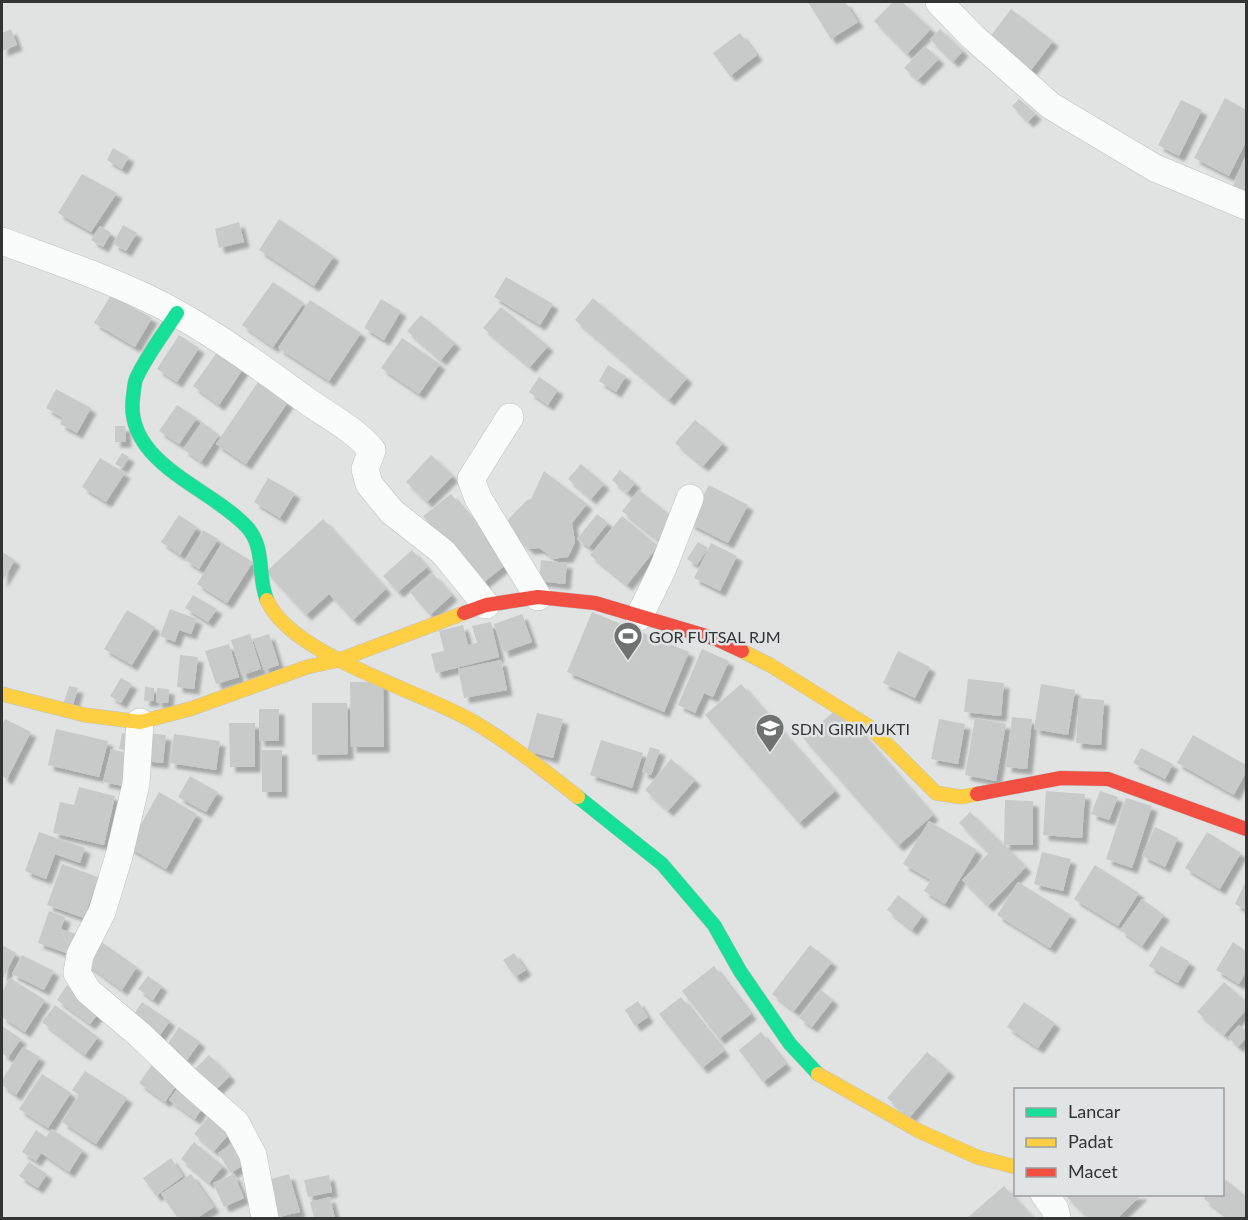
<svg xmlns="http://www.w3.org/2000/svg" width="1248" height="1220" viewBox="0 0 1248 1220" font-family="Lato,sans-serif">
<defs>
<filter id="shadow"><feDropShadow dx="5.5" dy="5.5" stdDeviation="1.5" flood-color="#0004"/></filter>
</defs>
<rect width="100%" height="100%" fill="#e1e3e3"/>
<!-- building -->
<path fill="#c8caca" filter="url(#shadow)" d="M808,2H845L858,22L831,39Z
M893,2H902L931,29L907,54L874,21Z
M1011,9L1053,41L1028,74L986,42Z
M11,29L17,45L2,51V33Z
M940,29L963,51L953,62L930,39Z
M740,33L757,55L730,76L713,53Z
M925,46L939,59L918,80L904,68Z
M1225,98L1246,110V142L1229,176L1194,158Z
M1019,99L1036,114L1028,122L1012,106Z
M1181,100L1202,110L1179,156L1158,145Z
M113,148L129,157L122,169L107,160Z
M1246,155V192L1233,186Z
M82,174L117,193L91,232L58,213Z
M279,219L334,256L314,286L259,250Z
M239,222L244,242L219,248L215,229Z
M123,225L137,233L126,251L113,244Z
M100,226L111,233L103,247L91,240Z
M506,277L553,304L540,325L494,297Z
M273,282L304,303L273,347L242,325Z
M111,295L152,318L135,347L94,323Z
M593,298L687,378L669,400L575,320Z
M381,299L401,311L384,340L364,328Z
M310,300L361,333L329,381L278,348Z
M501,307L548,346L530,367L483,328Z
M421,315L455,343L441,360L407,331Z
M179,335L199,348L177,382L157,369Z
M402,338L440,364L419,394L381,368Z
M218,351L243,369L219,405L193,386Z
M608,365L626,376L616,392L599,381Z
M539,377L558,390L548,405L529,392Z
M258,382L288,402L246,464L216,444Z
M56,389L91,408L77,433L60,424L63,418L46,408Z
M177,405L197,418L179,444L159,431Z
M695,420L723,443L703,466L675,443Z
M202,422L219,435L201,462L183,449Z
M115,426H125L126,442H115Z
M122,453L129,457L122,468L115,464Z
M431,455L453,476L427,502L406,482Z
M100,458L125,473L106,502L82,487Z
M581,464L604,484L591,499L568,479Z
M620,470L635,483L627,493L612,480Z
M544,471L587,504L572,523L575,542L568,557L550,559L548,554L539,548L529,549L503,525L527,500L531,499Z
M268,478L295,493L280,518L254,502Z
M709,485L748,505L728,543L689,523Z
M639,490L675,519L658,540L622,511Z
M451,494L508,563L479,586L423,516Z
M597,514L608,523L589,547L577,539Z
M179,515L197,527L180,555L161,542Z
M622,516L658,546L627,585L590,555Z
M323,519L386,589L353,620L329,594L306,615L266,572Z
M203,530L218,539L199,569L185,560Z
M698,542L708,548L697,565L687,559Z
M222,543L253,562L227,603L197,584Z
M711,543L737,556L720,591L694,578Z
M412,550L427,567L398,592L383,576Z
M2,552L15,560L2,582Z
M541,560L567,563L565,584L539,581Z
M432,573L452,595L430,615L410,592Z
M193,595L217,609L208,622L185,608Z
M170,609L197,619L191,634L179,630L175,642L160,636Z
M127,610L155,627L132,665L104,649Z
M592,612L689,652L664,712L567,672Z
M522,614L532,642L504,652L494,624Z
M491,622L499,657L436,673L431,654L444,651L439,631L463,625L468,645L477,643L472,626Z
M250,634L261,669L242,675L231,640Z
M269,634L279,665L264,670L253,639Z
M229,644L239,677L216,684L205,651Z
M702,649L729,661L713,697L704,693L695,713L678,705Z
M898,651L930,667L915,698L883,683Z
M180,655L198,657L194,689L177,687Z
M501,660L507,690L464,698L458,669Z
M121,678L132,684L121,703L110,696Z
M968,679L1004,683L1001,716L964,712Z
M350,682H383L384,747H351Z
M741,684L835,791L799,823L705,715Z
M1041,684L1075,690L1068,735L1034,729Z
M69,686L78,688L73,705L64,702Z
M145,687L154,688V701H144Z
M157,688L169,689L168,703L156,702Z
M1079,698L1104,700L1101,745L1076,743Z
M312,703H347L348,754L312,755Z
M839,707L933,815L898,846L803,738Z
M259,709H279V741H259Z
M537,713L563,719L553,758L527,751Z
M1012,717L1032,719L1027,769L1006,767Z
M975,718L1006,724L996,781L965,775Z
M5,719L31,732L7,779L2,776V726Z
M939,719L965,724L958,764L931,759Z
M229,723H255V767H230Z
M56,729L108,741L99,777L48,765Z
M122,733L133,735L130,751L119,749Z
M149,733L166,735L163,763L145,761Z
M174,734L220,741L216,770L170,763Z
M1193,735L1246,765V772L1234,795L1177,763Z
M601,740L643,753L632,788L590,775Z
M650,747L660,750L651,775L642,772Z
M1141,748L1173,764L1165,779L1133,763Z
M111,749L131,754L123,786L103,782Z
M262,750H282V792H262Z
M671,759L695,780L668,811L645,790Z
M190,776L218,792L206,812L178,797Z
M79,787L115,796L104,845L53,833L60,802L74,805Z
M1046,791L1085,794L1082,838L1043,835Z
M1100,791L1118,797L1109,820L1091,814Z
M159,792L197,814L166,869L128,847Z
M1126,798L1152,806L1132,868L1106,859Z
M1005,800L1033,801V845H1004Z
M970,812L1026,867L988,906L962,880L989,853L959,823Z
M929,821L977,850L945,904L924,891L931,880L903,864Z
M1155,827L1178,838L1165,867L1142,856Z
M39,832L85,848L80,863L55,854L46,879L25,871Z
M1207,832L1241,853L1220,889L1185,868Z
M1042,852L1071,859L1063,891L1034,884Z
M62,864L98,877L84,918L47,905Z
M1095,865L1139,893L1118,926L1074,899Z
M1246,881V910L1235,904Z
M1018,882L1071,915L1050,948L997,915Z
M898,895L923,915L912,930L887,910Z
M1142,899L1164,915L1142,946L1120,930Z
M49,911L65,917L61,929L76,934L69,954L38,943Z
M100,941L137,967L122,990L85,963Z
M1233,942L1246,951V972L1239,984L1216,970Z
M2,945L16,953L2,980Z
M810,945L832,962L794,1011L772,994Z
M1161,946L1190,962L1178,983L1149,966Z
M514,953L526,970L515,977L503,960Z
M22,955L54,971L44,990L12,974Z
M714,966L751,1014L719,1039L682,991Z
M148,976L162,986L153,1000L138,989Z
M10,978L45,1000L25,1032L2,1017V992Z
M1224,982L1246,1002V1010L1224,1035L1197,1012Z
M67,985L101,1010L90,1024L57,1000Z
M821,990L833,1000L812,1027L799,1018Z
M681,997L724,1051L702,1068L659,1014Z
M638,1001L648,1017L635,1026L625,1010Z
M142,1002L170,1021L157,1039L130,1020Z
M1024,1002L1055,1023L1038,1048L1007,1027Z
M55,1005L98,1037L85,1055L42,1022Z
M1239,1025L1246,1031V1038L1238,1047L1228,1037Z
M2,1026L21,1039L8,1058L2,1053Z
M179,1027L200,1042L187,1060L167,1045Z
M761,1032L786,1064L763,1082L739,1050Z
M23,1047L40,1057L16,1095L2,1085V1080Z
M927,1052L949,1071L910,1117L887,1098Z
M209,1055L230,1076L214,1092L193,1071Z
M154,1062L180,1080L165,1102L139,1083Z
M85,1071L127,1098L96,1144L62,1122L79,1095L72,1090Z
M42,1074L71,1093L48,1128L19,1109Z
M179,1086L205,1104L195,1119L169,1100Z
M210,1115L230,1133L214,1151L194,1134Z
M52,1129L83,1150L69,1172L41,1153L36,1161L22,1152L36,1130L46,1137Z
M238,1140L251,1160L231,1173L218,1153Z
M194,1142L223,1166L209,1183L181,1159Z
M171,1158L183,1176L156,1196L143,1178Z
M29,1162L47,1174L38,1188L19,1176Z
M191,1174L214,1207L197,1218H178L161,1194Z
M234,1174L244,1198L224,1207L213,1183Z
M289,1174L300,1212L278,1217L268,1180Z
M329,1175L332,1192L308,1197L304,1180Z
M1222,1177L1246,1196V1218H1229L1204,1199L1207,1194H1222Z
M1004,1186L1033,1218H967Z
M1064,1194H1142L1118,1218H1088Z
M330,1197L335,1218H314L310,1202Z"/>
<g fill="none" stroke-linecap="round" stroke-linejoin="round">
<!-- street casing -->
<g stroke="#bfc1c1" stroke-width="28">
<path id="street" d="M939,2L973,37L1051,106L1155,168L1246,206
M2,241C61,263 123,283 178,314C222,339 262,368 303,398C326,415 353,428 372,450L365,469L369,484L392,512L443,552L486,605
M510,417L471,479L478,498L538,597
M639,617L663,568L690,498
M140,722L136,784L119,856L102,912L80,955L77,973L88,991L140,1035L189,1082L236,1123L253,1155L265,1218
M1044,1194L1055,1209L1057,1218"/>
</g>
<!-- fast casing -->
<g stroke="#bfc1c1" stroke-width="15">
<path id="fast" d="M177,313C164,333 145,358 136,379C134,384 134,391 133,397C124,463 210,487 247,527C266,548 257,577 267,600
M578,797L662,864L714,925L740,971L790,1044L818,1074"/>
</g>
<!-- slow casing -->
<g stroke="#bfc1c1" stroke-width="15">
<path id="slow" d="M267,600C291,656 422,691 474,722C511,744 545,771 578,797
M742,651L770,665L870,727L936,793L961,797L977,794
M2,694L85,715L140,722L190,709L307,667L339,660L464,613
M818,1074L919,1131L977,1157L1016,1167"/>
</g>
<!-- jam casing -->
<g stroke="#bfc1c1" stroke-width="15">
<path id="jam" d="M464,613L486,605L538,597L595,603L716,639L742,651
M977,794L1061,778L1108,779L1246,829"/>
</g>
<!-- street -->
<use href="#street" stroke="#fafbfb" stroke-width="27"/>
<!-- fast -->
<use href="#fast" stroke="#16e098" stroke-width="14"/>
<!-- slow -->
<use href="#slow" stroke="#ffcf43" stroke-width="14"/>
<!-- jam -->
<use href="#jam" stroke="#f24e42" stroke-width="14"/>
</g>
<!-- icons -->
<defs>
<g id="stadium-pin" transform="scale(1.5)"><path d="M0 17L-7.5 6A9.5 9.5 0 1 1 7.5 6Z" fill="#707272" stroke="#e0e4e4"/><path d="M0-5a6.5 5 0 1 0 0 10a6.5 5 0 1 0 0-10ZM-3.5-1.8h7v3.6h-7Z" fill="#fff"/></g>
<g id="school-pin" transform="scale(1.5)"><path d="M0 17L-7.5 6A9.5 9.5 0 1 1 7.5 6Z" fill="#707272" stroke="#e0e4e4"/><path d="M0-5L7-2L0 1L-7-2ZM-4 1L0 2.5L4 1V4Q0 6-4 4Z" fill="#fff"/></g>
</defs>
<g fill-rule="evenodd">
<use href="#stadium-pin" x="628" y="636"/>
<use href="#school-pin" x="770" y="728"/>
</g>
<g text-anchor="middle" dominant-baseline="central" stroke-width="5" stroke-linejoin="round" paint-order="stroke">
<!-- poi labels -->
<g font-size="16" fill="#333535" stroke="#e0e4e4" text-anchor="start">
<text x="649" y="636">GOR FUTSAL RJM</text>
<text x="791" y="728">SDN GIRIMUKTI</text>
</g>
</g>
<!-- border -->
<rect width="1248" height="1220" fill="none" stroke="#333535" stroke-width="6"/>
<!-- legend -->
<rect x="1014" y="1088" width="210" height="108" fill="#e0e4e4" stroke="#9b9e9e" stroke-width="1.5"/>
<rect x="1026" y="1108" width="30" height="9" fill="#16e098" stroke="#9b9e9e" stroke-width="1.5"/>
<text x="1068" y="1118" font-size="18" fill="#333535">Lancar</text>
<rect x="1026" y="1138" width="30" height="9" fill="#ffcf43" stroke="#9b9e9e" stroke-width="1.5"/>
<text x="1068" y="1148" font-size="18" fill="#333535">Padat</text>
<rect x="1026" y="1168" width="30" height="9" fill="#f24e42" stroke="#9b9e9e" stroke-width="1.5"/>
<text x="1068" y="1178" font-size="18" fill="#333535">Macet</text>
</svg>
